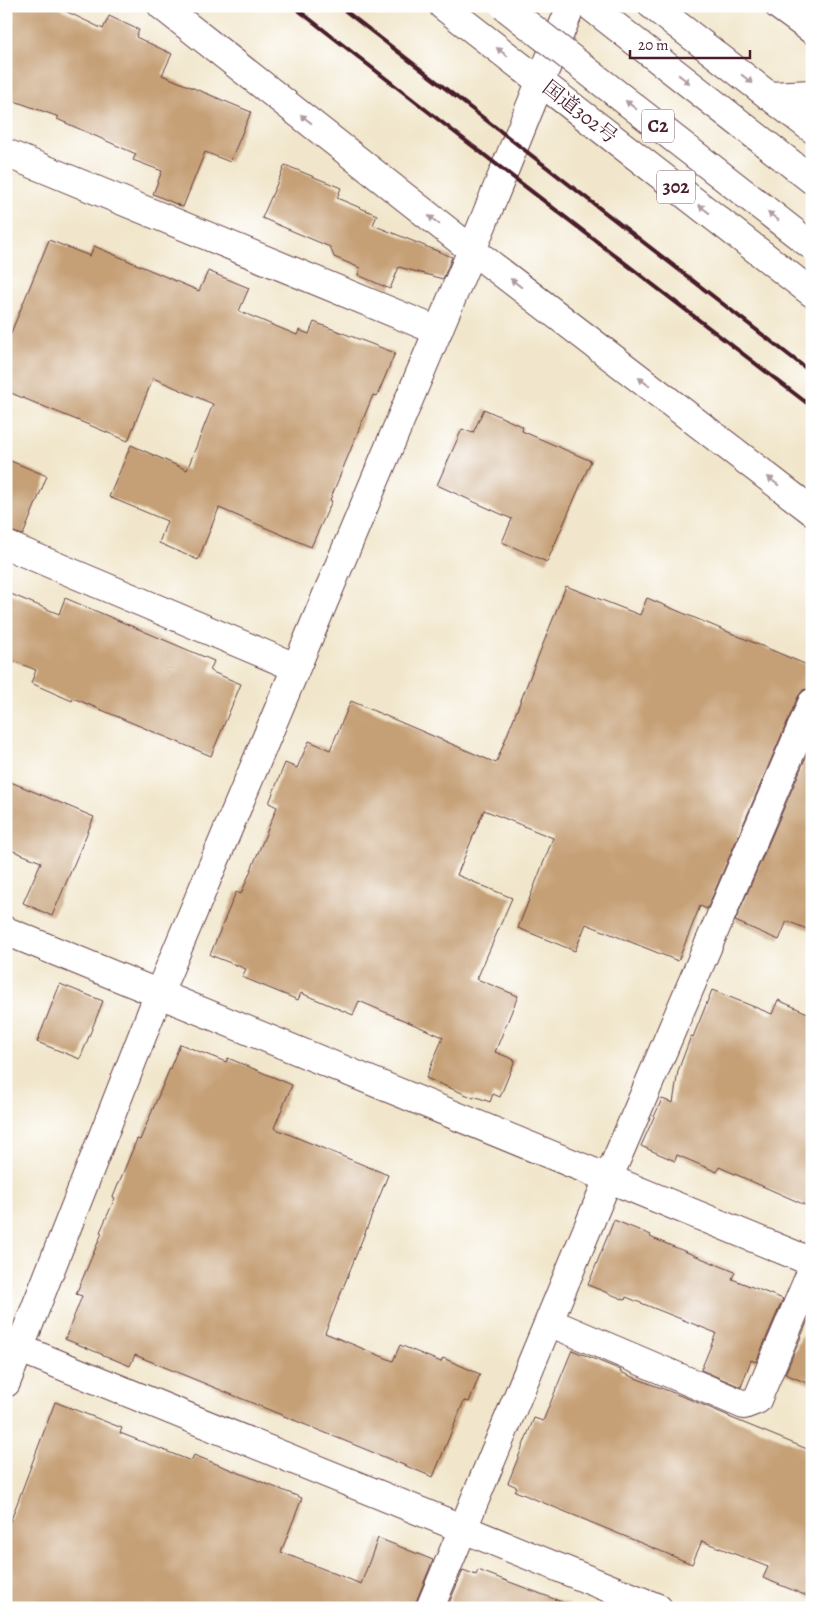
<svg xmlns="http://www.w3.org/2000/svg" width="818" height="1614" viewBox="0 0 818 1614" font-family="Alegreya,'Noto Serif JP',serif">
<rect width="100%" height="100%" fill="#fff"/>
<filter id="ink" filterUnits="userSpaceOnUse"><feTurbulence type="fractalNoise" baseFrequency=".02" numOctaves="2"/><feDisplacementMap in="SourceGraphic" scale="10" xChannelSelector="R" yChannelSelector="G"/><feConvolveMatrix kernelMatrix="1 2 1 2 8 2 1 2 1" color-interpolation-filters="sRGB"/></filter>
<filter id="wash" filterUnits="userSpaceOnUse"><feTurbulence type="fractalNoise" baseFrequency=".0096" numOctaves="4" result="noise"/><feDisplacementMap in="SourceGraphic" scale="20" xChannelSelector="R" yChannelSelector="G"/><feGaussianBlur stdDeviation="1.12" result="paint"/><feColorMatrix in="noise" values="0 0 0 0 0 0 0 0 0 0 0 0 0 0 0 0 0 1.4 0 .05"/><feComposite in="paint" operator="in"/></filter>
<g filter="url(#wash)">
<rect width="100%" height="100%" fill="#f1e6cb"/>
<g id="blocks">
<!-- building -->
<path fill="#c59f75" d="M6,6H55L103,29L109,16L139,30L136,37L172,54L162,75L251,112L230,162L205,152L183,207L153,194L162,171L133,160L136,154L57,119L59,117L6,98Z
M285,165L341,188L337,198L377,215L373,225L452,257L443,279L399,267L390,289L358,275L360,268L334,257L330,247L262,218Z
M49,240L90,256L94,246L199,291L208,271L249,288L239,311L297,335L299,330L309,334L314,322L395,353L377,396L373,395L330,500L332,501L311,547L219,508L198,560L159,543L167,521L109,497L131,445L187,470L213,404L153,378L128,441L6,391V345Z
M484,409L523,427L522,431L591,461L547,562L502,542L512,519L437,485L462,429L473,433Z
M6,459L47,476L23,535L6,530Z
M566,586L640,615L647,598L812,667V688L803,690L798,697L707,909L700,906L678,961L586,924L575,951L518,928L553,838L484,810L457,875L512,898L477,979L518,996L495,1052L515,1060L500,1097L493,1094L490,1102L474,1096V1098L426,1078L443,1037L359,1001L353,1015L301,993L298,1000L242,977L246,969L210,955L236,892L241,894L277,807L269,803L285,763L297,768L309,741L330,750L351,701L496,763Z
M6,592L59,614L65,598L214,661L210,671L241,684L211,756L73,698L72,701L31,683L36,670L6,658Z
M812,743V931L787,921L779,940L735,921Z
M6,780L94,817L52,916L23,903L41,862L6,848Z
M60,984L103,1001L80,1059L37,1042Z
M712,990L772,1014L778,1000L812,1015V1208L719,1167L717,1172L677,1155L675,1161L641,1146L662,1099L673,1103L678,1071L691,1036L693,1037Z
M180,1044L226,1062L228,1058L292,1085L274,1128L276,1129L388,1175L325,1333L393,1361L400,1345L441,1362L443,1358L480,1374L469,1402L464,1401L433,1477L135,1355L130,1366L65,1339L82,1296L76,1294L102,1233L100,1232L115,1198L113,1197L137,1139L140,1140Z
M614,1220L651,1235L650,1237L735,1272L732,1279L783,1299L756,1362L751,1360L741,1387L701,1370L716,1333L626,1297L625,1300L588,1285Z
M812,1311V1385L785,1374Z
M572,1350L621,1370L620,1372L689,1399L729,1416V1417L812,1451V1598L763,1578L768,1567L702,1541L692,1564L515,1491L517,1487L508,1483L534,1418L543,1421Z
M55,1402L122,1428L120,1433L191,1461L194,1455L302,1498L281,1552L361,1584L378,1538L433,1560L416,1602L415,1608H6V1533Z
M463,1570L476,1575L478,1570L570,1605L569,1608H447Z"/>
</g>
</g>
<g filter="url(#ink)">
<use href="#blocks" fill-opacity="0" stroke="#633d43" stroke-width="1"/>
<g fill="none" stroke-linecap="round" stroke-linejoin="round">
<!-- minor casing -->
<g stroke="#633d43" stroke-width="30">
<path id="minor" d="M162,6L472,250L812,511
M779,6L812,30
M769,96L812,94
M6,153L438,331
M6,545L295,667
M6,931L812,1262
M549,1322L744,1405L757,1400L812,1270
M6,1343L658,1608
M430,1608L608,1179L812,703"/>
</g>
<!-- tertiary casing -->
<g stroke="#633d43" stroke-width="30">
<path id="tertiary" d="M6,1383L159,993L472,250L571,6"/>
</g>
<!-- trunk casing -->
<g stroke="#633d43" stroke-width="30">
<path id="trunk" d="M443,6L812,293
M653,6L812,129"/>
</g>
<!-- motorway casing -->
<g stroke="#633d43" stroke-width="30">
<path id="motorway" d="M590,6L812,180"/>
</g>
<!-- minor -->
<use href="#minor" stroke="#fff" stroke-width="28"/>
<!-- tertiary -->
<use href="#tertiary" stroke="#fff" stroke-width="28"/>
<!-- trunk -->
<use href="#trunk" stroke="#fff" stroke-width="28"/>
<!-- motorway -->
<use href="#motorway" stroke="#fff" stroke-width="28"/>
<!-- rail -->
<path stroke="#4a1f2b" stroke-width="4" d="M293,6L444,124L812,407
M339,6L812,373"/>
<!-- motorway-bridge casing -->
<g stroke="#633d43" stroke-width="30" stroke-linecap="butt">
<path id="motorway-bridge" d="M504,6L812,246"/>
</g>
<!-- motorway-bridge -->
<use href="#motorway-bridge" stroke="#fff" stroke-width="28"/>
</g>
<!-- one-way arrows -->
<defs><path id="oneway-solid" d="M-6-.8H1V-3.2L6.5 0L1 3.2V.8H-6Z" transform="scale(1.25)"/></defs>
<g fill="#ae9aa0">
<use href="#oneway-solid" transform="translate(502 52) rotate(-142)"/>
<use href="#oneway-solid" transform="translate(684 79) rotate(38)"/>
<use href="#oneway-solid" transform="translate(747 79) rotate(38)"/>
<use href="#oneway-solid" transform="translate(631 105) rotate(-142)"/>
<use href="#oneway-solid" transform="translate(306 119) rotate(-142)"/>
<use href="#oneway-solid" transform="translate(704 209) rotate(-142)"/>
<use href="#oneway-solid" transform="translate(773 216) rotate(-142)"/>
<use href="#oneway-solid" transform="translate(434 220) rotate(-142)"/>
<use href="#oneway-solid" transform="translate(516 283) rotate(-142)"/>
<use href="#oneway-solid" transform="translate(644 382) rotate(-142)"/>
<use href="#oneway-solid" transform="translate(773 481) rotate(-142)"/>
</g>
</g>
<g text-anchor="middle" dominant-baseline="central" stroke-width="5" stroke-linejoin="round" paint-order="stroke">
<!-- shield labels -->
<g fill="#fff" stroke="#80626b" stroke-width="1">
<rect x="642" y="109.5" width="32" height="33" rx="4"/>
<rect x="657" y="170.5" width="38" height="33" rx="4"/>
</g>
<g font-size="19" font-weight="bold" fill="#4a1f2b">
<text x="658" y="126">C2</text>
<text x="676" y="187">302</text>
</g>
<!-- street labels -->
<g font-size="20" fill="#4a1f2b" stroke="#fff">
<text transform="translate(580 112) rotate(38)">国道302号</text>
</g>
</g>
<!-- margin -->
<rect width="818" height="1614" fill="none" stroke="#fff" stroke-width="25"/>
<!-- scale -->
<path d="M630 50v8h120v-8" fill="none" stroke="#4a1f2b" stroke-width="2.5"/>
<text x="638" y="50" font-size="15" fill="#4a1f2b" stroke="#ffffff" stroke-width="4" paint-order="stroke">20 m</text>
</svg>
